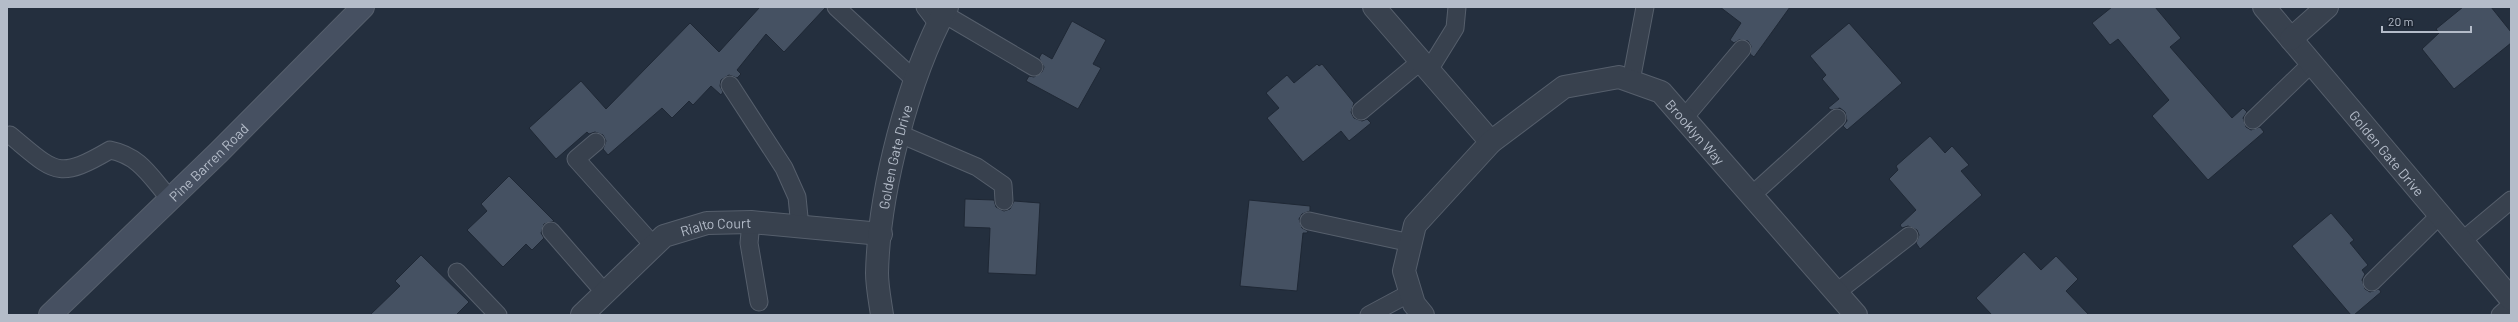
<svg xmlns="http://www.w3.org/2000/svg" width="2518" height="322" viewBox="0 0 2518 322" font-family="Barlow,sans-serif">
<rect width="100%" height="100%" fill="#242f3e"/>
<!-- building -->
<path fill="#455162" stroke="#1f2835" d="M760,7H826L784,52L766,34L737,70L741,74L737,78L729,75L721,80L720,86L723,92L721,95L711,86L693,105L689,101L672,118L662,108L608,155L603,149L606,141L603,135L595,132L589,134L587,132L556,159L529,128L581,81L606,109L690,23L719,52Z
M1720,7H1790L1754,57L1750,54L1751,46L1748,41L1739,40L1734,43L1730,40L1741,23Z
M2112,7H2155L2181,38L2170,47L2232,118L2243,108L2247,112L2243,118L2246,127L2251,130L2260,127L2264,132L2208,180L2152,116L2169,100L2118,39L2110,45L2092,23Z
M2463,7H2491L2511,32V43L2454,89L2422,49L2439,33L2436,29Z
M1072,21L1106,40L1093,64L1101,68L1078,109L1026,81L1029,76L1034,77L1042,72L1044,67L1039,58L1042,53L1052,59Z
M1849,23L1902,83L1847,130L1843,126L1847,121L1845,112L1840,108L1831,110L1828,108L1839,99L1822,79L1826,75L1810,56Z
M1317,64L1319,66L1322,64L1354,103L1351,112L1354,118L1362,121L1367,119L1371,123L1349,141L1341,131L1303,162L1267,118L1279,108L1266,93L1287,75L1294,83Z
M1930,136L1945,153L1952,146L1969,165L1961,171L1982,195L1920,249L1916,243L1919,235L1917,230L1908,226L1902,228L1900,225L1916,210L1889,179L1898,170L1896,166Z
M509,176L554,221L544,224L541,233L544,238L532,250L526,244L503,267L467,230L487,211L481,204Z
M965,199L994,200L996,207L1004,211L1010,209L1014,201L1040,203L1036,275L988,273L990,228L964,227Z
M1249,200L1310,206V211L1302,214L1299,219L1302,228L1308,231L1307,233H1303L1297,291L1240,286Z
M2331,213L2354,240L2350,243L2368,265L2362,270L2365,274L2362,280L2365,289L2370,292L2379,289L2381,292L2354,315H2351L2292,246Z
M2024,252L2041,270L2056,256L2078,279L2066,291L2089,315H1992L1976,298Z
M421,255L469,302L456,315H370L400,286L395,281Z"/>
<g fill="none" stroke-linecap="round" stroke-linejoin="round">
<!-- service casing -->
<g stroke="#565f6c" stroke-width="19">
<path id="service" d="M836,7L916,81
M925,7L938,24
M944,14L1034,67
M1429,70L1455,28L1457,7
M1631,81L1645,7
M730,85L784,168L797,197L800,227
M1361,111L1421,61
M1684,118L1742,49
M2253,120L2312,63
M900,134L977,167L1003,185L1004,201
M10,135C55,172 57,181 110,150C140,156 150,176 170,199
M596,142L576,159L654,246
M1752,195L1837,118
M1309,221L1411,243
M751,222L749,243L759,302
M551,231L605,293
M2462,241L2511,200
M457,272L498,315
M2372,282L2440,215
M1837,292L1909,236
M1369,315L1410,293
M2500,315L2511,305"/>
</g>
<!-- minor casing -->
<g stroke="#565f6c" stroke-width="24">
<g id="minor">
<path d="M1374,7L1491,142"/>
<path id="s1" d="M2264,7L2511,299"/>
<path d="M2291,39L2327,7"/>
<path id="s2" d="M582,315L664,236L707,223L751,222L881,234"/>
<path id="s3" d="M882,315C880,301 877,286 877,273C879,191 908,78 947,7"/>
<path id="s4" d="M1423,315L1414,304L1404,271L1415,225L1491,142L1564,87L1619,77L1661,92L1856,315"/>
</g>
</g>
<!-- secondary casing -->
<g stroke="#565f6c" stroke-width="24">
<g id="secondary">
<path id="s5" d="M50,315L219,152L363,7"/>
</g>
</g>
<!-- service -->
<use href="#service" stroke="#38414e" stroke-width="17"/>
<!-- minor -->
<use href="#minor" stroke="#38414e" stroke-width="22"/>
<!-- secondary -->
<use href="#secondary" stroke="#465061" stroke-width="22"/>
</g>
<g text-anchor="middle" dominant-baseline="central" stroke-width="3" stroke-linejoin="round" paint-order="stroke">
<!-- street labels -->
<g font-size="14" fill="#b4bcc9" stroke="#1d2633">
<text stroke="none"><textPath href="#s4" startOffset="453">Brooklyn Way</textPath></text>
<text stroke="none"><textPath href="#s1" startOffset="191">Golden Gate Drive</textPath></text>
<text stroke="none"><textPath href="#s3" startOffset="160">Golden Gate Drive</textPath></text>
<text stroke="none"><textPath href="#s5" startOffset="220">Pine Barren Road</textPath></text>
<text stroke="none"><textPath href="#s2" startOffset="167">Rialto Court</textPath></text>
</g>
</g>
<!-- border -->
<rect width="2518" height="322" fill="none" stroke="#b4bcc9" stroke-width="16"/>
<!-- scale -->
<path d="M2382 26v6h89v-6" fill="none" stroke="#b4bcc9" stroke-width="2"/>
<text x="2388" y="26" font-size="12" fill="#b4bcc9" stroke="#1d2633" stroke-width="3" paint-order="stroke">20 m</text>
</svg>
